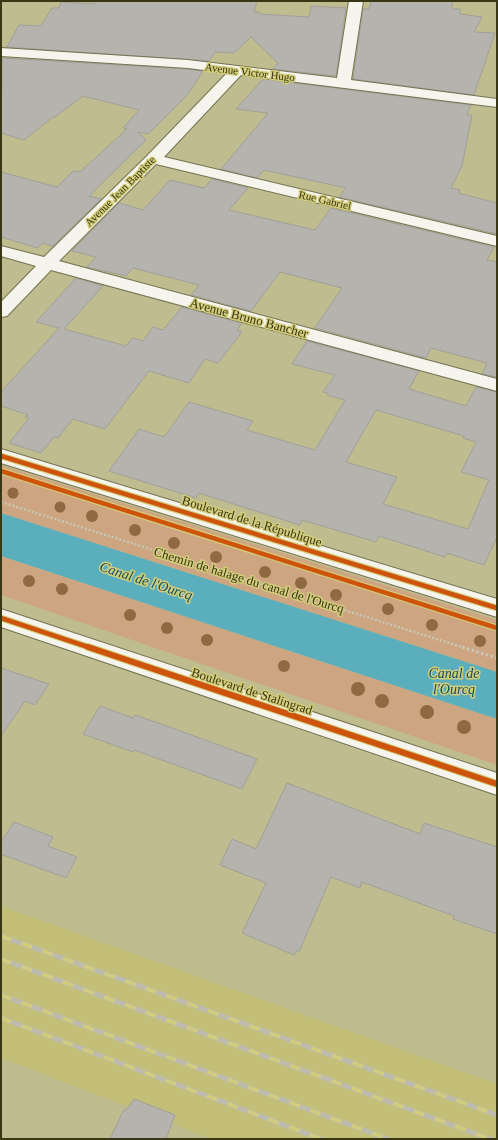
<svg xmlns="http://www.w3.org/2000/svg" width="498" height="1140" viewBox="0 0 498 1140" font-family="Georgia,serif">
<rect width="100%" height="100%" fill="#bfbc8f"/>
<!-- built -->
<path fill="#c4bf78" d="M1,906L497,1084V1139H212L1,1058Z"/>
<!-- green -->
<path fill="#cda681" d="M1,465L497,620V672L1,513Z
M1,556L497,719V765L1,595Z"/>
<!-- water -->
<path fill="#5bafbd" d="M1,513L497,672V719L1,556Z"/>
<!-- building -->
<path fill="#b5b3ad" stroke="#a19f99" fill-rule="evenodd" d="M94,1H257L254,12H259V14L309,17L311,6L346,8L336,76L273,69L278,63L251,37L234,53L215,52L209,61L7,47L19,25L41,26L52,8H59L61,2L94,4Z
M371,1H452V9H460V14L482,17L474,32L495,33L474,95L353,79L363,9H369Z
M2,58L188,69L203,71L189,93L148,134L138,132L146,140L89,196L101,199L53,246L43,243L38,248L1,237V172L57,187L73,171L80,172L127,129L123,128L139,110L83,96L55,117H53L24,140L1,133Z
M263,79L471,105L467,115H472L462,166L451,188L460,190L458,193L497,203V234L339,197L346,188L264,170L257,178L221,169L268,113L236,109Z
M212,179L248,188L229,210L315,230L331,208L494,247L487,260L497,262V377L482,374L487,363L431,348L426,358L315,328L342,288L280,272L251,311L191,295L199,285L133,268L126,276L87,267L96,257L72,251L119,203L143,210L170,180L204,188Z
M76,278L103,286L64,329L126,346L132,338L143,341L153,327L163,330L182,307L242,323L237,330L242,332L218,363L205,359L189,383L149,371L105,429L73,419L58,438L54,437L41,453L9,443L29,418L25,417L28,415L1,406V392L59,328L36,322Z
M307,341L419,371L409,389L466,406L476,387L497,392V537L484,565L447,553L445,557L379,536L376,542L302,520L300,525L199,493L196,498L109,471L139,429L164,437L189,402L253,421L247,430L315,450L345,400L327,395L328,393L323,392L335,375L292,364ZM376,410L464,436L463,438L476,442L461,472L489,480L468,529L383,504L397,477L346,462Z
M1,668L49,684L35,705L25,701L1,736Z
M100,706L133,718L135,715L167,726L257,759L242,789L134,750L133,752L83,734Z
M287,783L420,834L424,823L497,847V934L453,919L454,916L362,882L360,888L331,877L299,952L297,950L294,955L242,933L266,883L220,865L232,839L256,849Z
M14,822L53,837L48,846L77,857L66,878L1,854V842Z
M134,1099L175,1115L166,1139H110L123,1111L128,1108Z"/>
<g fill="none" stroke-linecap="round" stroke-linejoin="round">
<!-- street casing -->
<g stroke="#747250" stroke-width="2">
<path id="street" d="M349,1H363L351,80L497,99V107L241,75L164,157L497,236V246L156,164L59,261L497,379V391L51,270L7,316L1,317V302L36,266L1,256V246L44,257L147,156L227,73L188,68L1,56V48L188,60L337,78Z
M1,449L497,599V617L1,463Z
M1,609L497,773V795L1,627Z"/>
</g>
<!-- path-far1 -->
<path stroke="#c8c7b9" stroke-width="2.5" stroke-dasharray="2 2" stroke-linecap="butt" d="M1,502L465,648"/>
<!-- path -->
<path stroke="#c8c7b9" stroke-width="3" stroke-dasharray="2.5 2.5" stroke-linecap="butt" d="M462,647L497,658"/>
<!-- street -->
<use href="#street" fill="#f5f5ee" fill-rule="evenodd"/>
<!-- rail casing -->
<g stroke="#bcbbae" stroke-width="5">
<path id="rail" d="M1,936L497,1115
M1,959L490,1139
M1,995L388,1139
M1,1018L321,1139"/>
</g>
<!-- rail -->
<use href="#rail" stroke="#d3cd7b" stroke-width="3.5" stroke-dasharray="11" stroke-linecap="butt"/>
<!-- cycleway-far1 casing -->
<g stroke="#d3cd7b" stroke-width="7">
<path id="cycleway-far1" d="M1,456L497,608
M1,471L497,628
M1,618L91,648"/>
</g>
<!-- cycleway casing -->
<g stroke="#d3cd7b" stroke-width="8">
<path id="cycleway" d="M88,647L497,784"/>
</g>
<!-- cycleway-far1 -->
<use href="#cycleway-far1" stroke="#ce540d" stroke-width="4.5"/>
<!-- cycleway -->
<use href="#cycleway" stroke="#ce540d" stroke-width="6"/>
</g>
<!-- trees -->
<g fill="#8f6940">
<circle cx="13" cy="493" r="5.5"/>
<circle cx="60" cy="507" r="5.5"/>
<circle cx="92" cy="516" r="6"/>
<circle cx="135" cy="530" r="6"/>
<circle cx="174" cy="543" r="6"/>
<circle cx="216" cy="557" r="6"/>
<circle cx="265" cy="572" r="6"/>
<circle cx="29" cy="581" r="6"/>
<circle cx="301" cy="583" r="6"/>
<circle cx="62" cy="589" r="6"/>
<circle cx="336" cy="595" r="6"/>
<circle cx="388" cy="609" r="6"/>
<circle cx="130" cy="615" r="6"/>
<circle cx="432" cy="625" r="6"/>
<circle cx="167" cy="628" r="6"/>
<circle cx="207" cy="640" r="6"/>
<circle cx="480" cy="641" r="6"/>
<circle cx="284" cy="666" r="6"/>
<circle cx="358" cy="689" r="7"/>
<circle cx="382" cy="701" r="7"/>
<circle cx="427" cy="712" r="7"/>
<circle cx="464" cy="727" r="7"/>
</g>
<g text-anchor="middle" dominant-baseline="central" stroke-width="3" stroke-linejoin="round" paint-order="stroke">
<!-- far-street labels -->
<g font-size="11" fill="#393614" stroke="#d3cd7b">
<text transform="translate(250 72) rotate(7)">Avenue Victor Hugo</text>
<text transform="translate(120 191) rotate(-45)">Avenue Jean Baptiste</text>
<text transform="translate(325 200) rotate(13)">Rue Gabriel</text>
</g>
<!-- street labels -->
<g font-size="13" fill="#393614" stroke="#d3cd7b">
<text transform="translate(249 318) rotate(15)">Avenue Bruno Bancher</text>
<text transform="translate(252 521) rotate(17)">Boulevard de la République</text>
<text transform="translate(249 580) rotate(17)">Chemin de halage du canal de l'Ourcq</text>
<text transform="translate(252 691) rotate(18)">Boulevard de Stalingrad</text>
</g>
<!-- water labels -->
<g font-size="14" font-style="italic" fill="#0a4f63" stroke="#d3cd7b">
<text transform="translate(146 581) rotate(18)">Canal de l'Ourcq</text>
<text x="454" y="673">Canal de<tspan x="454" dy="16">l'Ourcq</tspan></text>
</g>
</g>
<!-- border -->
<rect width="498" height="1140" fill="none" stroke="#393614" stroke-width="4"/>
</svg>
